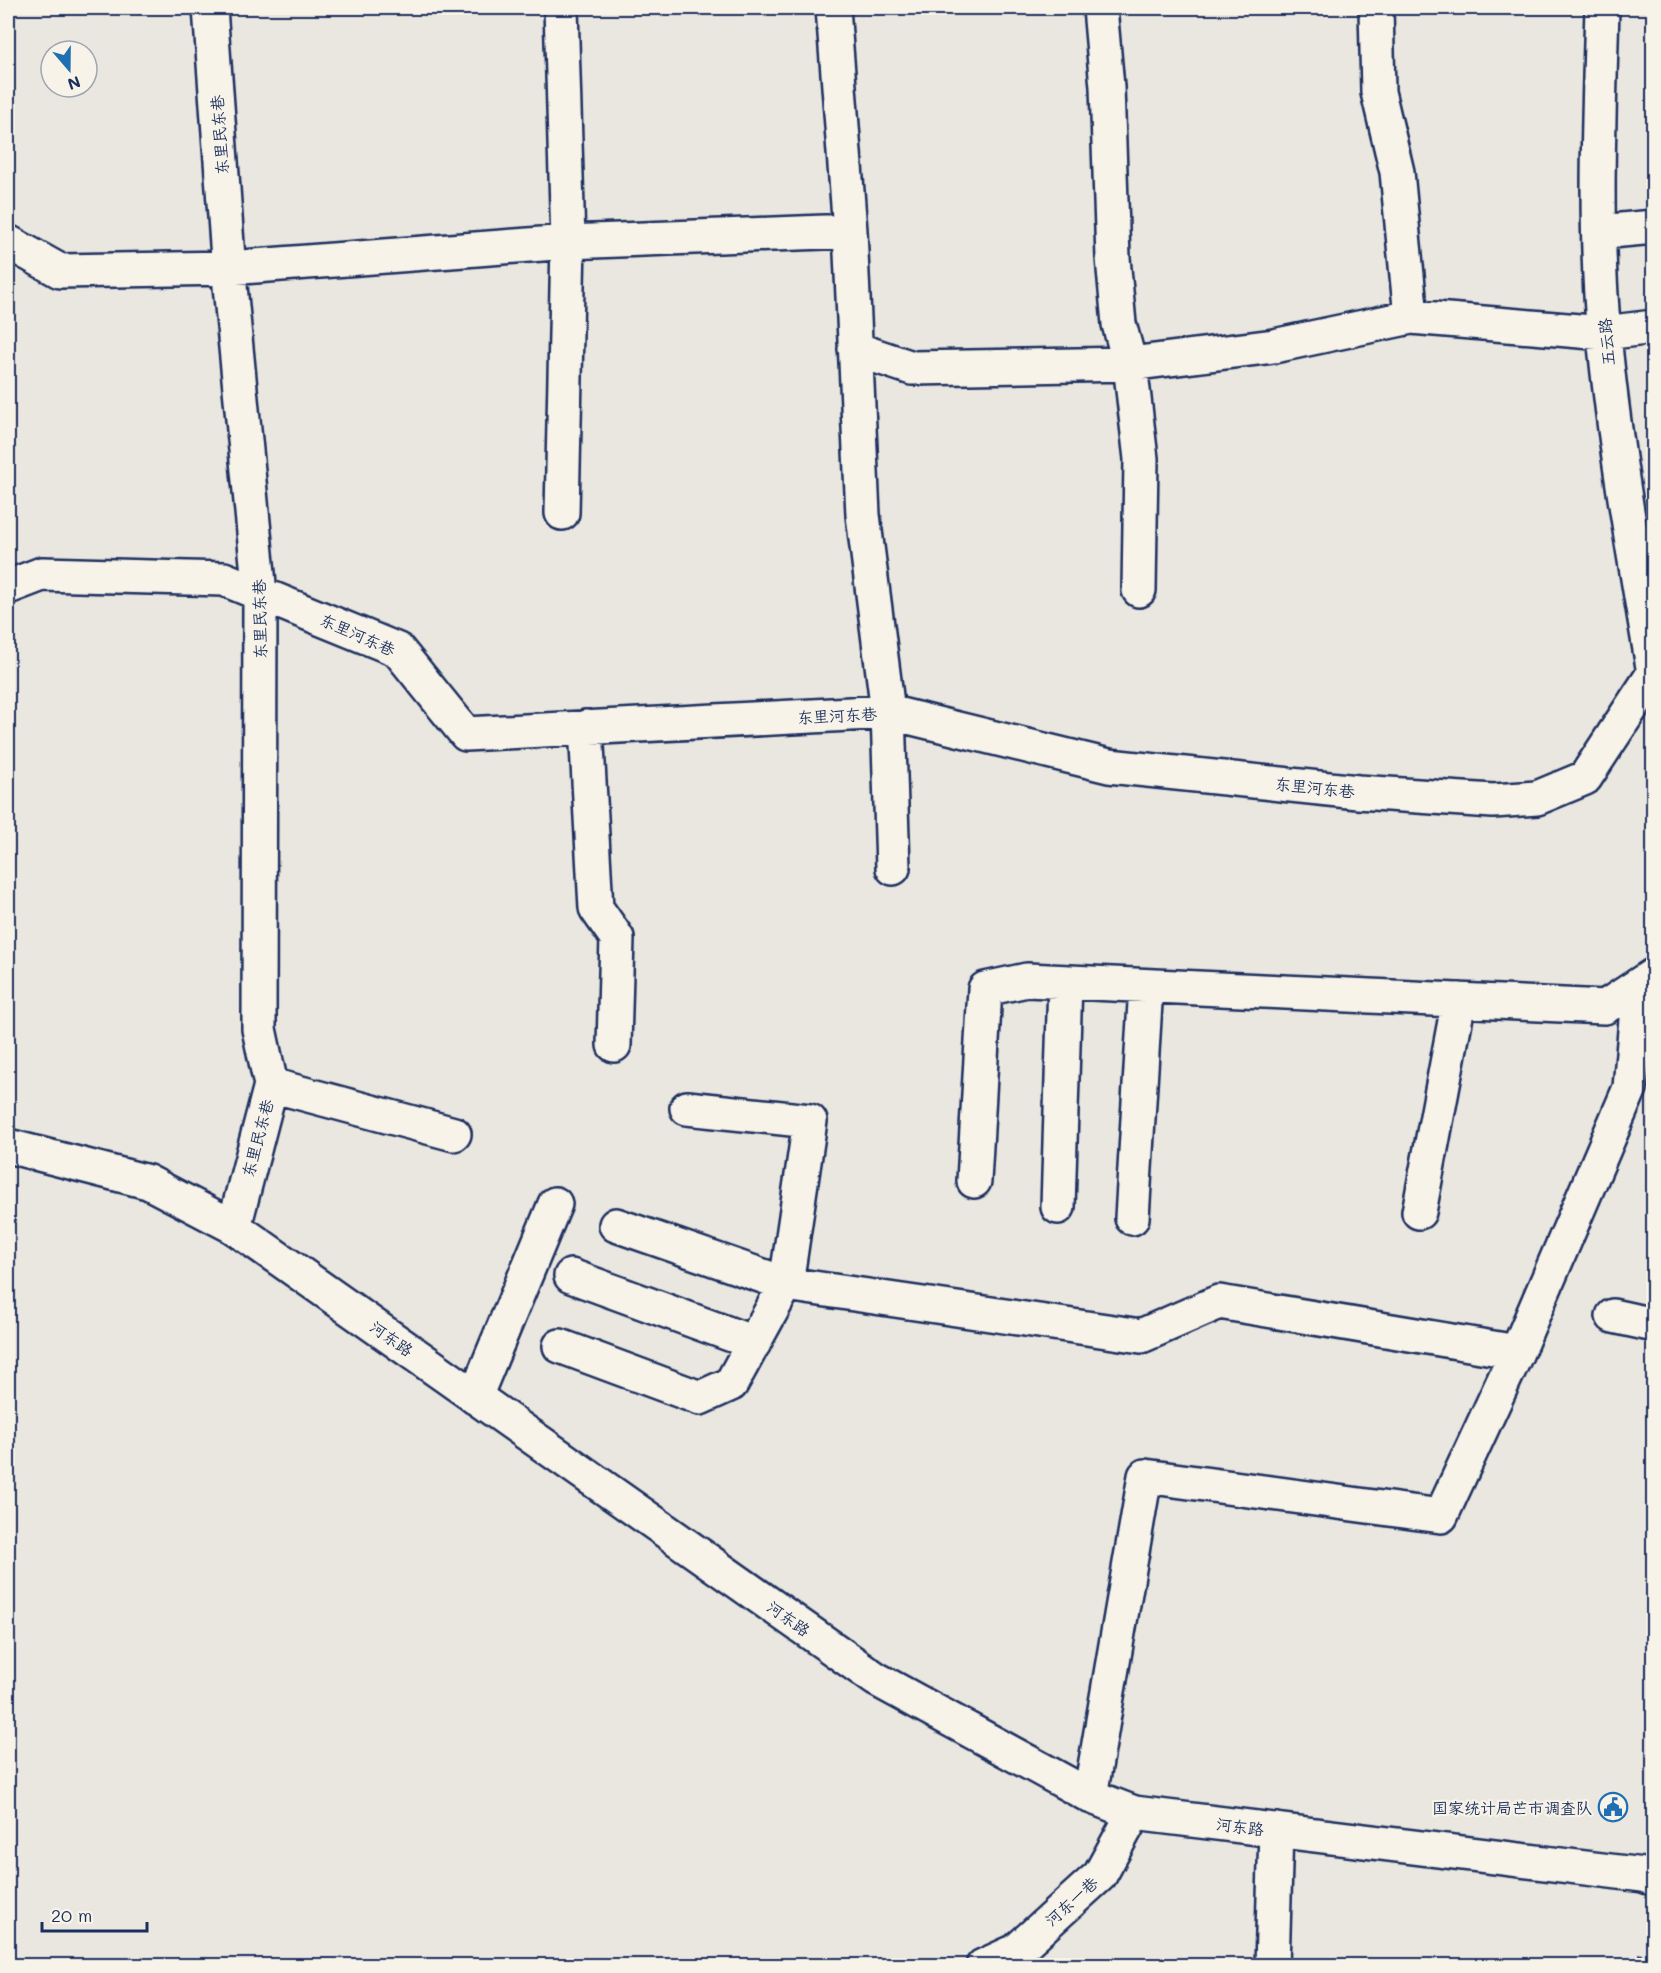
<svg xmlns="http://www.w3.org/2000/svg" width="1661" height="1973" viewBox="0 0 1661 1973" font-family="Mali,'LXGW WenKai TC',sans-serif">
<rect width="100%" height="100%" fill="#eae7e0"/>
<filter id="ink" filterUnits="userSpaceOnUse"><feTurbulence type="fractalNoise" baseFrequency=".0167" numOctaves="2"/><feDisplacementMap in="SourceGraphic" scale="12" xChannelSelector="R" yChannelSelector="G"/><feConvolveMatrix kernelMatrix="1 2 1 2 8 2 1 2 1" color-interpolation-filters="sRGB"/></filter>
<g filter="url(#ink)">
<!-- building -->
<path fill="#b6babf" stroke="#1b2f5e" stroke-width="1.5" d="M1639,1954L1654,1959V1966H1637Z"/>
<g fill="none" stroke-linecap="round" stroke-linejoin="round">
<!-- minor casing -->
<g stroke="#1b2f5e" stroke-width="38">
<path id="minor" d="M210,8L230,286L260,594L259,1029L271,1085L234,1227
M561,8L568,242L562,513
M833,8L850,231L863,515L888,712L893,868
M1100,8L1107,87L1113,258L1119,324L1130,364L1141,459L1139,590
M1376,8L1378,92L1397,172L1411,317
M1602,8C1599,116 1594,227 1604,335C1615,449 1635,561 1654,673
M1600,232L1654,227
M8,242L60,271L229,268L568,242L850,231
M855,349L912,368L1130,364L1274,346L1411,317L1604,333L1654,327
M8,587L42,574L224,579L398,650L466,734L888,712L1109,766L1358,792L1493,801L1537,798L1585,778L1654,673
M586,727L596,908L617,938L614,1045
M271,1085L454,1134
M974,1181L985,989L1027,980L1605,1007L1652,976
M1058,1207L1065,982
M1419,1212L1459,1000
M1132,1218L1146,986
M616,1225L786,1284L1141,1336L1219,1302L1517,1352
M571,1276L754,1343
M1613,1316L1654,1325
M560,1346L700,1398L731,1384L786,1284L810,1121L687,1108
M475,1397L555,1204
M1090,1796L1145,1476L1441,1516L1517,1352L1630,1088L1639,985
M983,1966L1016,1951L1100,1875L1134,1813
M1272,1966L1276,1830"/>
</g>
<!-- major casing -->
<g stroke="#1b2f5e" stroke-width="38">
<path id="major" d="M8,1146L148,1182L234,1227L876,1679L1090,1796L1134,1813L1643,1875L1654,1879"/>
</g>
<!-- minor -->
<use href="#minor" stroke="#f7f3e8" stroke-width="33"/>
<!-- major -->
<use href="#major" stroke="#f7f3e8" stroke-width="33"/>
</g>
</g>
<!-- icons -->
<defs>
<g id="civic-ring" transform="scale(1.5)"><circle r="9.5" fill="#f7f3e8" stroke="#1f6fb2" stroke-width="1.5"/><path d="M-.6-6.5H3V-4.5H.6V-3L4-1V1h2V6H-6V1h2V-1L-.6-3ZM-1.2 2.5V6h2.4V2.5Z" fill="#1f6fb2"/></g>
</defs>
<g fill-rule="evenodd">
<use href="#civic-ring" x="1613" y="1807"/>
</g>
<g text-anchor="middle" dominant-baseline="central" stroke-width="4.5" stroke-linejoin="round" paint-order="stroke">
<!-- street labels -->
<g font-size="16" fill="#1b2f5e" stroke="#f7f3e8">
<text transform="translate(219 135) rotate(-94)">东里民东巷</text>
<text transform="translate(1606 342) rotate(-95)">五云路</text>
<text transform="translate(259 619) rotate(-91)">东里民东巷</text>
<text transform="translate(358 634) rotate(24)">东里河东巷</text>
<text transform="translate(837 715) rotate(-3)">东里河东巷</text>
<text transform="translate(1315 787) rotate(6)">东里河东巷</text>
<text transform="translate(257 1138) rotate(-75)">东里民东巷</text>
<text transform="translate(392 1338) rotate(35)">河东路</text>
<text transform="translate(789 1618) rotate(35)">河东路</text>
<text transform="translate(1240 1826) rotate(7)">河东路</text>
<text transform="translate(1071 1901) rotate(-42)">河东一巷</text>
</g>
<!-- poi labels -->
<g font-size="16" fill="#1b2f5e" stroke="#f7f3e8" text-anchor="end">
<text x="1592" y="1807">国家统计局芒市调查队</text>
</g>
</g>
<!-- margin -->
<rect width="1661" height="1973" fill="none" stroke="#f7f3e8" stroke-width="30"/>
<rect x="15" y="15" width="1631" height="1943" fill="none" stroke="#1b2f5e" stroke-width="2" filter="url(#ink)"/>
<!-- north arrow -->
<g transform="translate(69 69) rotate(160)"><circle r="28" fill="#f7f3e8" stroke="#9fa5b1" stroke-width="1.5"/>
<path d="M0-4.5L10 22L0 15L-10 22Z" fill="#1f6fb2"/>
<text y="-9" font-size="16" font-weight="bold" text-anchor="middle" fill="#1b2f5e">N</text>
</g>
<!-- scale -->
<path d="M42 1922v9h105v-9" fill="none" stroke="#1b2f5e" stroke-width="3"/>
<text x="51" y="1922" font-size="18" fill="#1b2f5e" stroke="#f7f3e8" stroke-width="4.5" paint-order="stroke">20 m</text>
</svg>
